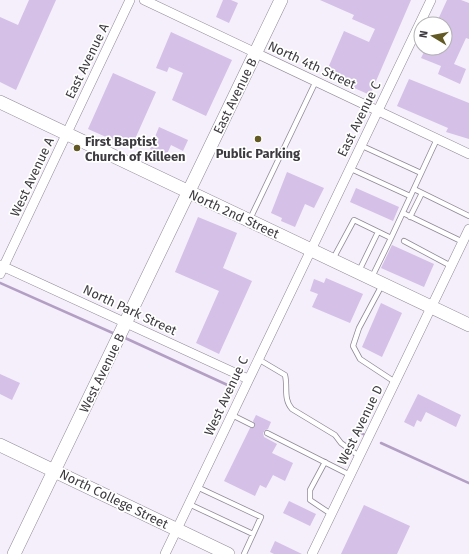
<svg xmlns="http://www.w3.org/2000/svg" width="469" height="554" viewBox="0 0 469 554" font-family="'Fira Sans',sans-serif">
<rect width="100%" height="100%" fill="#f5eefb"/>
<g fill="none" stroke-linecap="round" stroke-linejoin="round">
<!-- stream -->
<path stroke="#b39fc4" stroke-width="2.5" d="M0,283L115,334
M123,337L234,388
M359,432L365,435
M381,443L469,483"/>
</g>
<!-- building -->
<path fill="#d5c0e7" d="M29,0H56L16,90L0,82V17L18,25Z
M223,0H231L238,3L229,23L216,17Z
M320,0H411L370,95L325,75L344,31L369,42L375,29L352,19L354,15Z
M447,0H461L469,3V39L466,38L454,64L466,69L460,84L438,74L441,66L421,58L426,48H445V24H436Z
M171,32L232,60L206,116L172,100L183,73L169,67L167,72L156,68Z
M113,73L156,92L131,148L88,129Z
M409,79L469,103V139L446,132L448,128L397,106Z
M159,127L188,140L183,151L171,145L163,163L153,158L156,151L150,149Z
M287,172L324,188L314,208L305,204L295,227L281,221L282,218L271,213Z
M356,188L399,207L393,221L350,202Z
M198,217L237,233L223,268L252,281L219,354L196,343L219,291L175,272Z
M392,245L434,264L424,287L381,268Z
M326,278L363,294L350,323L312,307L318,294L310,291L314,279L324,283Z
M381,303L402,313L382,357L362,347Z
M0,374L20,383L12,400L0,394Z
M418,394L461,415L456,427L426,412L421,422L417,420L414,427L404,422Z
M256,415L271,422L268,429L265,430L263,433L264,437L277,444L272,453L293,463L285,481L273,475L266,488L260,485L255,496L224,481L250,428L255,426L253,421Z
M289,501L316,514L310,526L283,513Z
M364,505L410,526L397,554H341Z
M275,541L302,554H274L270,552Z"/>
<g fill="none" stroke-linecap="round" stroke-linejoin="round">
<!-- lane casing -->
<g stroke="#8f8995" stroke-width="6">
<path id="lane" d="M360,145L421,173
M349,168L410,196
M414,189L469,216
M403,213L463,242
M410,217L422,193
M250,219L316,81
M404,241L451,266
M333,259L354,220L391,238L437,139
M359,271L378,232
M372,277L391,238
M382,285L359,328L353,346L360,359L395,382
M258,359L285,375C288,387 283,399 292,409L335,435L341,443L359,456
M232,415L252,425
M267,433L350,475
M325,462L310,490V500L331,514
M197,487L261,517L244,554
M189,504L253,534"/>
</g>
<!-- street casing -->
<g stroke="#8f8995" stroke-width="10">
<path id="street" d="M144,0L469,154
M0,265L248,379
M0,274L130,0
M165,554L431,0
M312,554L469,229"/>
</g>
<!-- secondary casing -->
<g stroke="#8f8995" stroke-width="14">
<path id="secondary" d="M0,102L469,325
M0,445L228,554
M14,554L281,0"/>
</g>
<!-- lane -->
<use href="#lane" stroke="#fff" stroke-width="4.5"/>
<!-- street -->
<use href="#street" stroke="#fff" stroke-width="9"/>
<!-- secondary -->
<use href="#secondary" stroke="#fff" stroke-width="13"/>
</g>
<!-- markers -->
<g fill="#635925" stroke="#fff" stroke-width="1.5">
<circle cx="258" cy="139" r="4"/>
<circle cx="77" cy="148" r="4"/>
</g>
<g text-anchor="middle" dominant-baseline="central" stroke-width="3.5" stroke-linejoin="round" paint-order="stroke">
<!-- street labels -->
<g font-size="13" fill="#3e3b40" stroke="#fff">
<text transform="translate(87 61) rotate(-64)">East Avenue A</text>
<text transform="translate(312 65) rotate(25)">North 4th Street</text>
<text transform="translate(235 96) rotate(-64)">East Avenue B</text>
<text transform="translate(359 119) rotate(-64)">East Avenue C</text>
<text transform="translate(32 177) rotate(-65)">West Avenue A</text>
<text transform="translate(234 214) rotate(25)">North 2nd Street</text>
<text transform="translate(130 310) rotate(25)">North Park Street</text>
<text transform="translate(102 373) rotate(-64)">West Avenue B</text>
<text transform="translate(226 396) rotate(-65)">West Avenue C</text>
<text transform="translate(360 425) rotate(-64)">West Avenue D</text>
<text transform="translate(114 499) rotate(26)">North College Street</text>
</g>
<!-- poi labels -->
<g font-size="13" font-weight="bold" fill="#3e3b40" stroke="#fff" text-anchor="start">
<text x="85" y="141">First Baptist<tspan x="85" dy="15">Church of Killeen</tspan></text>
<text x="258" y="153" text-anchor="middle">Public Parking</text>
</g>
</g>
<!-- north arrow -->
<g transform="translate(433 36) rotate(280)"><circle r="19" fill="#ffffff" stroke="#b2b1b3"/>
<path d="M0-3L7 15L0 10L-7 15Z" fill="#635925"/>
<text y="-6" font-size="11" font-weight="bold" text-anchor="middle" fill="#3e3b40">N</text>
</g>
</svg>
